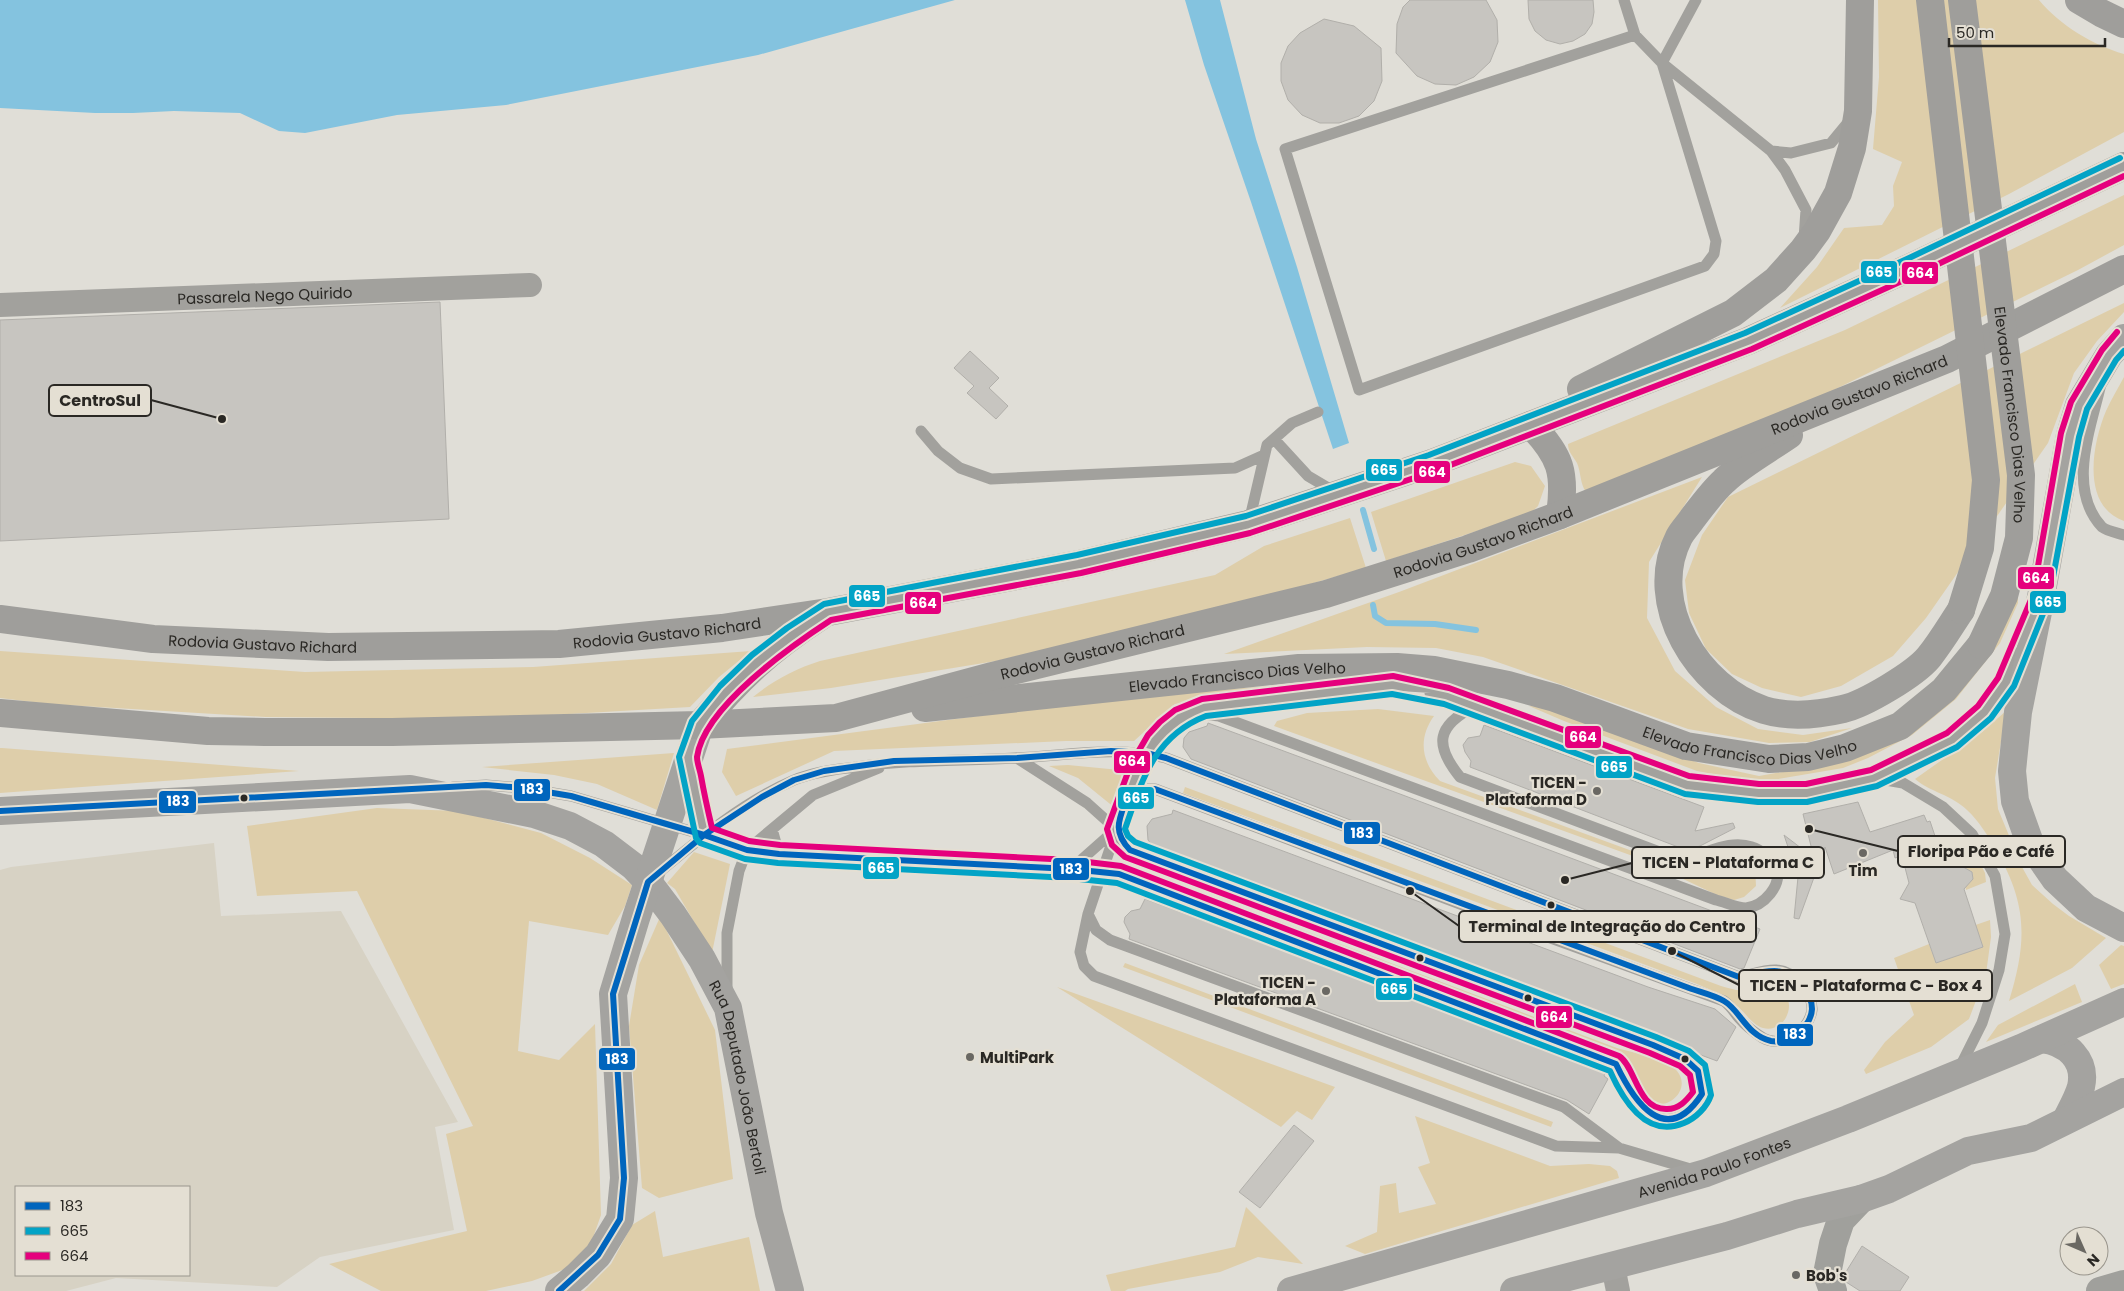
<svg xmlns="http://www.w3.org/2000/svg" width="2124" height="1291" viewBox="0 0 2124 1291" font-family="Poppins,sans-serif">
<rect width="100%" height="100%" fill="#e0ded7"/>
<!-- built -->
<path fill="#d7d2c4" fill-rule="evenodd" d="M214,843L221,916L341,911L458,1122L435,1127L454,1230L320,1257L277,1287L116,1278L66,1291H0V870L11,867ZM16,1187H189V1275H16Z"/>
<!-- green -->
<path fill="#deceaa" d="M1878,0H2039C2060,25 2092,45 2124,54V132L2009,194L1780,308L1817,267L1844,228L1882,225L1894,206L1893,186L1902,162L1873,149L1879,77Z
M2124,195V245L2078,270L1787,413L1586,492C1580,484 1581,472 1577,463C1573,456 1568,452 1568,444L1845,330Z
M2124,303V312L2097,341L2074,373L2048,443L1926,618L1893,656L1841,686L1801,697L1762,688L1732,674L1706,649L1689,613L1685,580L1702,535L1728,497Z
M2124,377V521C2081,506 2092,444 2106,411C2111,400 2118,388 2124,377Z
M1515,462L1531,466L1545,486L1538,506L1531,513L1386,561L1371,512Z
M1702,477L1649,562L1647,618L1675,671L1716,707L1758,729L1803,735L1852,728L1810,742L1769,743L1688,729L1483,657L1436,648L1367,647L1224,654L1399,592Z
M1350,518L1366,568L1251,601L996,661L831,688L753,697C774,680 795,669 820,661L1215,575L1264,546Z
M2018,596V603L2000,643L1956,699L1912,735L1868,758L1843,768L1766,781L1745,780L1697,771L1564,721L1529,706L1548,707L1699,763L1759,776L1839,762L1905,734Z
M0,651L305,672L533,667L751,651L719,677L690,707L484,719L266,717L49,704L0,698Z
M1382,677L1175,704L1134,741H1066L834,751L736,796L722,772L727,749L1116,698Z
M1378,709L1434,716C1418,738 1421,762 1440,781L1676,867L1701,866L1739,859C1753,867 1756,869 1756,886L1744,897L1734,900L1717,895L1641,859L1274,726L1277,721L1307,713Z
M2006,711L1995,778L1998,809L2022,867L2032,885L2053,904L2069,916L2106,938L2072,968L2009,1001C2027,942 2028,905 1996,850C1988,836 1979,821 1967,810C1952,795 1930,792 1915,779L1983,731Z
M0,748H2L299,771L0,793Z
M674,753L657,810L597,784L554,775L482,767Z
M1068,765L1130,771L1115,808L1078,778L1049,766Z
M1185,787L1721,986C1725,987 1731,989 1736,990C1751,991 1766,981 1781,991C1799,1003 1784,1034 1763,1028C1752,1025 1746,1013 1737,1006C1725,996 1711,990 1697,984L1183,793Z
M377,808L458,811L541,833L590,858L632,885L625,906L608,935L529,921L518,1051L559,1060L595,1024L601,1215L589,1249L565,1269L532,1281L486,1291H381L329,1264L467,1231L446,1134L473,1126L357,891L257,896L247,826Z
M694,852L730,864L712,953L675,889L667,883Z
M1977,857L1985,873L1986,882L1966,890L1965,886L1973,879L1972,872L1958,864Z
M1156,875L1617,1048C1635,1054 1665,1056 1677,1071C1692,1089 1668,1112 1649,1102C1640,1098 1636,1087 1631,1078C1625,1068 1616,1060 1608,1052L1154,881Z
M660,917L715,1030L733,1179L659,1198L642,1188L629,1026L639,965Z
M1990,920L1991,937L1986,974L1969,1019L1931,1047L1866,1074L1864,1070L1885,1042L1914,1015L1894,958L1929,944L1936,963L1983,947L1958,931Z
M2121,945L2124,946V984L2111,989L2099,965Z
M1125,963L1553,1122L1551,1127L1123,967Z
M2075,984L2082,1002L1986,1042L1998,1025Z
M1057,987L1335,1087L1312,1120L1297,1111L1281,1127Z
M1415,1116L1550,1166L1589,1164L1610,1166L1617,1171L1619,1178L1365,1254L1345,1246L1377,1232L1380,1186L1396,1183L1399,1213L1436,1204L1418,1167L1430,1163Z
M1246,1207L1303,1264L1258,1257L1220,1272L1128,1289L1125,1291H1111L1106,1275L1235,1247Z
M655,1211L663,1257L749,1237L760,1291H584L611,1264L632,1225Z"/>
<!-- water -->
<path fill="#84c3df" d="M0,0H955L758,55L506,105L397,115L305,133L279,131L240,113L174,111L133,113H95L0,108Z
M1185,0H1220L1256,139L1297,267L1349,443L1333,449L1251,202L1204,65Z"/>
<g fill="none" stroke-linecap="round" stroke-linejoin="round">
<!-- stream -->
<path stroke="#84c3df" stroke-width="6" d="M1363,510L1374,549
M1373,605L1375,616L1386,623L1435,624L1476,630"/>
</g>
<!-- building -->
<path fill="#c7c5c0" stroke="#b1afaa" d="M1410,0H1486L1497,20L1498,42L1490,62L1474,77L1456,85L1435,84L1417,76L1396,53L1397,24L1403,7Z
M1528,0H1593L1594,12L1592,24L1585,34L1573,41L1560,44L1546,40L1535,31L1529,19Z
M1324,19L1354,26L1381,48L1382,81L1374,101L1359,116L1339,123H1320L1302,115L1288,100L1281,81V63L1288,46L1300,33Z
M440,302L449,519L0,541V320Z
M970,351L999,378L989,388L1008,406L996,419L967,393L974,386L954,368Z
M1208,723L1400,794L1760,929L1744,968L1740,969L1191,759L1183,747L1184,738L1189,732L1207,726Z
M1484,725L1704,807L1695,831L1733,823L1735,828L1700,846L1686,850L1470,767L1471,761L1465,752L1463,745L1468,738L1480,736Z
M1858,802L1870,832L1924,815L1927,822L1930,821L1939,848L1951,844L1958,864L1972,872L1973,879L1964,889L1983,947L1936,963L1915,903L1900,899L1909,883L1902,856L1895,858L1893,850L1834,874L1825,847L1799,919L1794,918L1798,877L1784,835L1814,858L1803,814Z
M1173,810L1648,987L1715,1009L1736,1027L1717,1061L1157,852L1148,840L1147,826L1152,819L1172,814Z
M1145,899L1606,1070L1604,1076L1608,1079L1589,1114L1567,1100L1129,939L1130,934L1124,922L1125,917L1131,911L1140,909Z
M1294,1125L1314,1141L1260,1208L1239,1192Z
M1862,1246L1909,1277L1900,1291H1860L1846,1282L1844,1275Z"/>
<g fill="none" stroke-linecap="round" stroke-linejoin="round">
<!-- lane -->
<path stroke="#a2a19d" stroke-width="11" d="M1624,0L1635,35L1662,63L1771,151L1785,170L1806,210L1804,239
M1635,35L1285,149L1359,390L1705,266L1714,254L1716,241L1662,63L1696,0
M1771,151L1791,153L1831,143L1850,120
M2100,388C2090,430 2067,490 2102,527C2107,531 2118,533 2124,535
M921,431L938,451L960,468L991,479L1235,468L1264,455
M1274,439L1308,476L1335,492
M1249,522L1267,445L1292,423L1318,412
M1471,690L1392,685L1204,707L1178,719L1158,737L1146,753L1128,795L1088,914L1080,952L1084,966L1094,976L1556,1146L1619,1148L1694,1170
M1430,693L1475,706L1687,785L1759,793H1807L1874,778L1952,740L1985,712L2006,682L2019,652
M1191,716L1201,714L1219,716L1716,900C1725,902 1737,908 1746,908C1764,906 1783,885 1776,867C1773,859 1760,849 1752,847C1729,839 1707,854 1685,858C1680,859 1675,857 1670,856L1460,777C1434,745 1436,726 1475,706
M691,773L704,835
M1874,778L1903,783L1943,807L1972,834L1995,876L2005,934L1999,970L1982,1023L1959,1069
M453,787L486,785L523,788L571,796L704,835L747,850L779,854L1071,869L1119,874L1616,1064C1626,1085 1641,1121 1669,1118C1686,1116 1693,1108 1702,1094L1698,1071L1685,1059L1653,1045L1130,850L1120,841L1116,829L1087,803L1017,758
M772,829L779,854
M1071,869L1115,830
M657,874C699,839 743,802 794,780C814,772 835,769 857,767C909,759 962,761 1015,758C1066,756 1116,745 1166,758L1739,977C1750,975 1765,969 1777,970C1794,971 1813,993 1812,1010C1809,1031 1782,1049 1763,1038C1755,1033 1745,1025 1739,1018C1734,1012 1731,1006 1724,1001L1537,933L1155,789H1141L1128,795
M1088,914L1096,930L1110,940L1564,1107L1619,1148
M727,992V933L739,871L747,850L813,795L879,768"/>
<!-- street -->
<g stroke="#a2a19d" stroke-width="24">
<path id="s1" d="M0,305L530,285"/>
<path d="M1613,1266L1618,1291"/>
</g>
<!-- secondary -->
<path stroke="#a0a09c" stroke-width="28" d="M1833,1291L1827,1274L1833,1244L1841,1220L1861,1199
M2100,1291L2124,1284"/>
<!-- primary -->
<g stroke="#a4a3a0" stroke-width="28">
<path d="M2124,338L2109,355L2079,405L2070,435L2041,597L2018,712L2012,771L2015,801L2030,843L2055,879L2086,908L2124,928"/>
<path id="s2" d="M0,811L410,789L534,814L570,826L604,844L633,866L648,882L673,915L702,959L728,1008L769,1213L790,1291"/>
<path d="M2042,1039C2067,1042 2087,1060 2081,1087C2078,1098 2071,1110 2066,1120"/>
<path d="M559,1291L578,1275L598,1255L620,1219L624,1178L613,994L636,918L700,725"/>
<path id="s3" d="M1291,1291L1706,1173L1848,1119L2021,1048L2124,1002"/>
<path d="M1514,1291L1727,1236L1797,1214L1861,1199L1889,1189L1968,1151L2031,1138L2124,1092"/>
</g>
<!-- highway -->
<g stroke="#9f9e9b" stroke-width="28">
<path d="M2079,0L2101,13L2124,24"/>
<path d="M1581,389L1733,313L1776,280L1803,250L1817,231L1838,193L1852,148L1858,111L1860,0"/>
<path d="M1531,425C1561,456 1566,473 1560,515"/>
<path d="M1789,435C1769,449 1740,465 1724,481C1712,492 1702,506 1692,519C1688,525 1682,531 1679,537C1645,603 1698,689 1764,710C1790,718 1817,715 1843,709C1865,704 1915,674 1929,657C1941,642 1951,625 1961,610"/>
<path id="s4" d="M0,619L153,639L328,647L559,644L722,628L828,612L1079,564L1248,524L1432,463L1748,341L1911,267L2124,166"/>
<path id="s5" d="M925,708L1299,668L1397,667L1434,670L1508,685L1555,698L1686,746L1769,759L1808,757L1845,748L1900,726L1944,690L1981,645"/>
<path id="s6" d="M0,713L208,731L265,732H392L700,725L836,718L992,676L1326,594L1468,549L1560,515L1947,359L2124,269"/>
<path d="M700,725C738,679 770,649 821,616"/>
</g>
<!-- highway-bridge -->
<g stroke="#9f9e9b" stroke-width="28">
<path d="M1930,0L1986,480L1980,548L1961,610"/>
<path id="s7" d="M1962,0L2021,475L2019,538L2004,596L1981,645"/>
</g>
<!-- bus-1 casing -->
<g stroke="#e4dfd3" stroke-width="10">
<path id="bus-1" d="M1111,751L1146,753L1166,758L1739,977C1763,972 1785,963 1803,986C1808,992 1812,1001 1812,1009C1811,1027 1789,1044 1771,1041C1747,1036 1740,1010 1724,1001C1714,995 1700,992 1689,988C1511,923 1333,856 1155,789H1141L1128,795C1120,818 1111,830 1130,850L1653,1045L1685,1059L1698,1071L1702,1094C1666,1149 1634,1102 1616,1064L1119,874L1071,869L779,854L747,850L704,835L762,797L794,780L824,771L894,761L1017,758Z
M0,811L486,785L523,788L571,796L704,835
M559,1291L598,1255L620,1219L624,1178L613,994L648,882L704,835"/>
</g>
<!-- bus-2 casing -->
<g stroke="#e4dfd3" stroke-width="10">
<path id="bus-2" d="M2120,158L1907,259L1745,333L1429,455L1246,516L1077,555L824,604L787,628L752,655L720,686L692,721L679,757L696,838L700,843L745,859L778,863L1070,878L1117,883L1610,1071C1623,1100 1646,1139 1684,1123C1696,1118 1707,1107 1711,1095L1705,1065L1689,1051L1656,1037L1135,842L1128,836L1125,829C1142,780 1154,736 1206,716L1392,694L1444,704L1685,794L1758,802H1807L1877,786L1957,747L1991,718L2014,686L2049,599L2079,437L2087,409L2116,360L2124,351"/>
</g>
<!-- bus-3 casing -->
<g stroke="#e4dfd3" stroke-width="10">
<path id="bus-3" d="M2117,332L2102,350L2071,402L2061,433L2033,595L1998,678L1978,706L1947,733L1871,770L1806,784H1759L1689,776L1449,688L1393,676L1202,699L1175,710L1160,722L1148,735L1131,764L1107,829L1112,845L1125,857L1650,1053L1680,1066L1690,1075L1693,1092C1686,1101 1679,1109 1667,1109C1637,1110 1636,1067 1619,1056L1121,866L1071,860L780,845L749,841L712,828C708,811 704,793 701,776C700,770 697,763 697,757C704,707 791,646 831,620L1081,573L1250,533L1435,471L1752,349L1915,275L2124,176"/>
</g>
<!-- bus-1 -->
<use href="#bus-1" stroke="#0065bd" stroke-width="6"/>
<!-- bus-2 -->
<use href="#bus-2" stroke="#02a3c6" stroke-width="6"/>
<!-- bus-3 -->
<use href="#bus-3" stroke="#e5007d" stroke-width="6"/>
</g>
<!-- markers -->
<g fill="#6a6863" stroke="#e4dfd3" stroke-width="2">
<circle cx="1597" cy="791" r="5"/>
<circle cx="1863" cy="853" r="5"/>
<circle cx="1326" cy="991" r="5"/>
<circle cx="970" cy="1057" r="5"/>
<circle cx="1796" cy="1275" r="5"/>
</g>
<g fill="#2a2824" stroke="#e4dfd3" stroke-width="2">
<circle cx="244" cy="798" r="4.5"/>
<circle cx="1551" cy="905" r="4.5"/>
<circle cx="1420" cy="958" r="4.5"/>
<circle cx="1528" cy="998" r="4.5"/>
<circle cx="1685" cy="1059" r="4.5"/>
</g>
<g text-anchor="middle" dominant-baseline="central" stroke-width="4.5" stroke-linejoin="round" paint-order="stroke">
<!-- street labels -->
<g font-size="15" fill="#2a2824" stroke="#e4dfd3">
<text stroke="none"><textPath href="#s1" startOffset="265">Passarela Nego Quirido</textPath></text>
<text stroke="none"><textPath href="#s6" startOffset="1912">Rodovia Gustavo Richard</textPath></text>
<text stroke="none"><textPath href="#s7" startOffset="418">Elevado Francisco Dias Velho</textPath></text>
<text stroke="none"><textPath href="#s6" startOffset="1508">Rodovia Gustavo Richard</textPath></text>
<text stroke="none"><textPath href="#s4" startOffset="669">Rodovia Gustavo Richard</textPath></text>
<text stroke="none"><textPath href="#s4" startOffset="264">Rodovia Gustavo Richard</textPath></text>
<text stroke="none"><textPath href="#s6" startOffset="1102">Rodovia Gustavo Richard</textPath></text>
<text stroke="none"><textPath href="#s5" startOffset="314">Elevado Francisco Dias Velho</textPath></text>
<text stroke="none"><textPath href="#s5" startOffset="839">Elevado Francisco Dias Velho</textPath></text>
<text stroke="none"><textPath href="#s2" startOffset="891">Rua Deputado João Bertoli</textPath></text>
<text stroke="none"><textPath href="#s3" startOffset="441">Avenida Paulo Fontes</textPath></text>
</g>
<!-- poi labels -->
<g font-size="15" font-weight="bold" fill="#2a2824" stroke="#e4dfd3" text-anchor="end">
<text x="1587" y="782">TICEN -<tspan x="1587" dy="17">Plataforma D</tspan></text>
<text x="1863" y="870" text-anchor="middle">Tim</text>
<text x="1316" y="982">TICEN -<tspan x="1316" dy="17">Plataforma A</tspan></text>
<text x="980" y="1057" text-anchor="start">MultiPark</text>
<text x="1806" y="1275" text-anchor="start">Bob's</text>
</g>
</g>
<!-- callouts -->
<path fill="none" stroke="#2a2824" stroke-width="2" d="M222 419L151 400M1809 829L1898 851M1565 880L1632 863M1410 891L1459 926M1672 951L1739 985"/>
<g fill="#2a2824" stroke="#e4dfd3" stroke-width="2">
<circle cx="222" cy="419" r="5"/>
<circle cx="1809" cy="829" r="5"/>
<circle cx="1565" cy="880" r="5"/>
<circle cx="1410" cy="891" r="5"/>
<circle cx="1672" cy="951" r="5"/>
</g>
<g fill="#e4dfd3" stroke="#2a2824" stroke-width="2">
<rect x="49" y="385" width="102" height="31" rx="5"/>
<rect x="1898" y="836" width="167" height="31" rx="5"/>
<rect x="1632" y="847" width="192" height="31" rx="5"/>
<rect x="1459" y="911" width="297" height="31" rx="5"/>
<rect x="1739" y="970" width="253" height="31" rx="5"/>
</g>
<g font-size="16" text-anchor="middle" font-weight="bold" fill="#2a2824">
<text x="100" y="406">CentroSul</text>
<text x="1981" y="857">Floripa Pão e Café</text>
<text x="1728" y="868">TICEN - Plataforma C</text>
<text x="1607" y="932">Terminal de Integração do Centro</text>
<text x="1866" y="991">TICEN - Plataforma C - Box 4</text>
</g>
<g stroke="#e4dfd3" stroke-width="2">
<rect x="1860" y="260" width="38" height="24" rx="5" fill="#02a3c6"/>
<rect x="1901" y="261" width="38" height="24" rx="5" fill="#e5007d"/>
<rect x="1365" y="458" width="38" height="24" rx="5" fill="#02a3c6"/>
<rect x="1413" y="460" width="38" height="24" rx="5" fill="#e5007d"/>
<rect x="2017" y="566" width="38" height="24" rx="5" fill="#e5007d"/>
<rect x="848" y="584" width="38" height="24" rx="5" fill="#02a3c6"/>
<rect x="2029" y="590" width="38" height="24" rx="5" fill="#02a3c6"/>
<rect x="904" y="591" width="38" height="24" rx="5" fill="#e5007d"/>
<rect x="1564" y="725" width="38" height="24" rx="5" fill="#e5007d"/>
<rect x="1113" y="750" width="38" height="24" rx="5" fill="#e5007d"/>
<rect x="1595" y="755" width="38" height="24" rx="5" fill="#02a3c6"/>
<rect x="513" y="778" width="38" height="24" rx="5" fill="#0065bd"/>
<rect x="1117" y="786" width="38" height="24" rx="5" fill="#02a3c6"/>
<rect x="158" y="790" width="39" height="24" rx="5" fill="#0065bd"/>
<rect x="1343" y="821" width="38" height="24" rx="5" fill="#0065bd"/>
<rect x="862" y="856" width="38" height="24" rx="5" fill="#02a3c6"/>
<rect x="1052" y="857" width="38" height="24" rx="5" fill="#0065bd"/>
<rect x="1375" y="977" width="38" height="24" rx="5" fill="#02a3c6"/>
<rect x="1535" y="1005" width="38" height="24" rx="5" fill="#e5007d"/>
<rect x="1776" y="1023" width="38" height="24" rx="5" fill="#0065bd"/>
<rect x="598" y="1047" width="38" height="24" rx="5" fill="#0065bd"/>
</g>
<g font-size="14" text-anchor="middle" font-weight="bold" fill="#fff">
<text x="1879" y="277">665</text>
<text x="1920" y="278">664</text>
<text x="1384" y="475">665</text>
<text x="1432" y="477">664</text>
<text x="2036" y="583">664</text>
<text x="867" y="601">665</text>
<text x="2048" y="607">665</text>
<text x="923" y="608">664</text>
<text x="1583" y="742">664</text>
<text x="1132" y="766">664</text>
<text x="1614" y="772">665</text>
<text x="532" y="794">183</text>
<text x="1136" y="803">665</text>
<text x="178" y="806">183</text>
<text x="1362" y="838">183</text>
<text x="881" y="873">665</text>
<text x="1071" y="874">183</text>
<text x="1394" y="994">665</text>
<text x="1554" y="1022">664</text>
<text x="1795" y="1039">183</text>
<text x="617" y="1064">183</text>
</g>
<!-- legend -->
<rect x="15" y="1186" width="175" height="90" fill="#e4dfd3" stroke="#9a968d"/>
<rect x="25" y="1202" width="25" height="8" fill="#0065bd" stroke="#9a968d"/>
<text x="60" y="1211" font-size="15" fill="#2a2824">183</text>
<rect x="25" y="1227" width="25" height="8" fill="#02a3c6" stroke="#9a968d"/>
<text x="60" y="1236" font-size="15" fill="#2a2824">665</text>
<rect x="25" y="1252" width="25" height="8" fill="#e5007d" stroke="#9a968d"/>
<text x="60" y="1261" font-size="15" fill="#2a2824">664</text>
<!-- north arrow -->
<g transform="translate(2084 1251) rotate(135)"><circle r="24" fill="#e4dfd3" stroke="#9a968d"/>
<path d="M0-4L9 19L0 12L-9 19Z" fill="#6a6863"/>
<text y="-8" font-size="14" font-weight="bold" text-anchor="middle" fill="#2a2824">N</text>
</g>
<!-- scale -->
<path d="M1949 38v8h156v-8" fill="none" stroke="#2a2824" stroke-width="2.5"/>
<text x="1956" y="38" font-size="15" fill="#2a2824" stroke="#e4dfd3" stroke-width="4" paint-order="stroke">50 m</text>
</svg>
